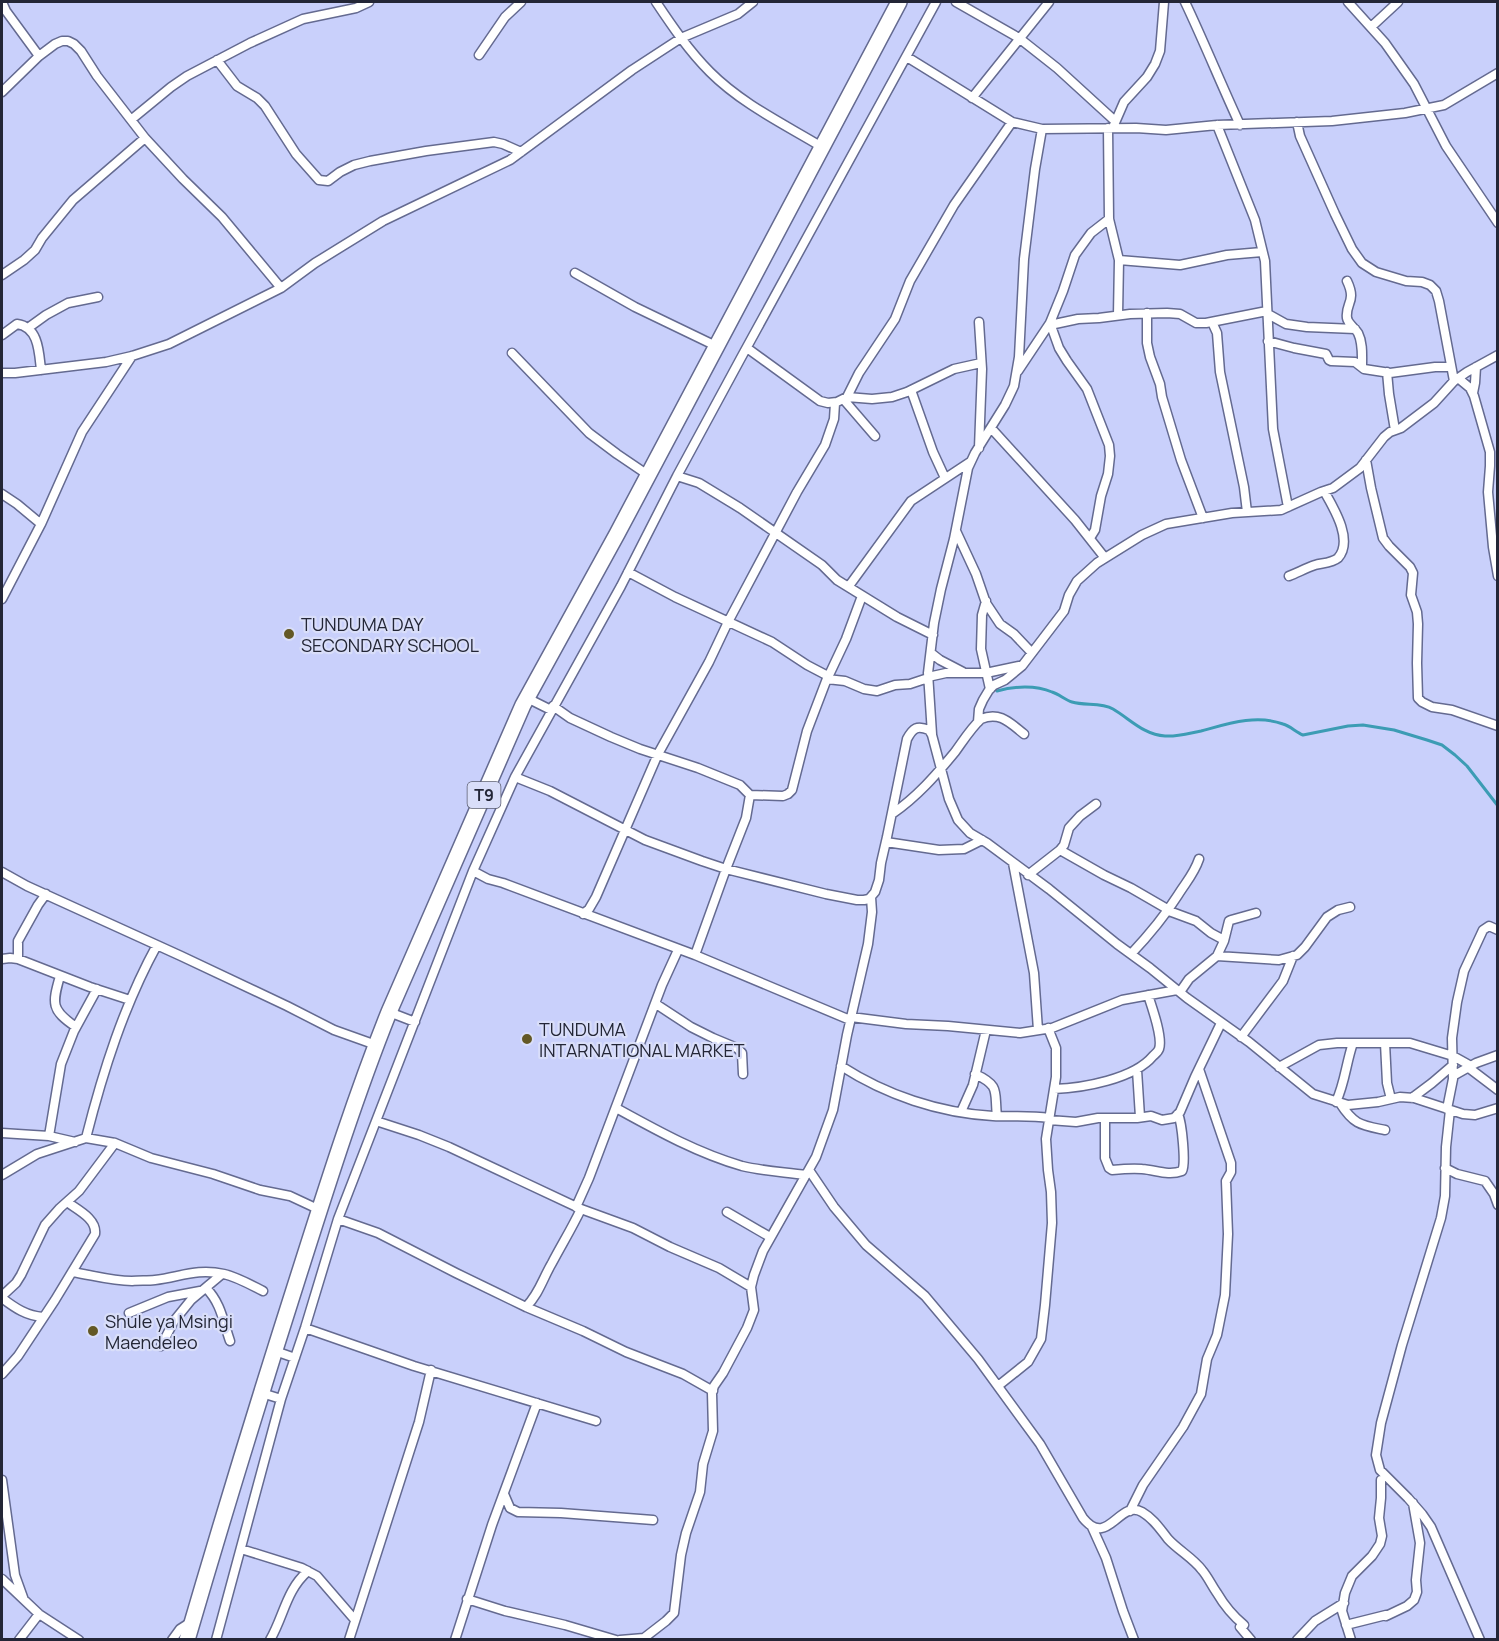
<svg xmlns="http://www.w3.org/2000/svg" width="1499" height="1641" viewBox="0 0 1499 1641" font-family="Manrope,sans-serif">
<rect width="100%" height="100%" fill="#c9d0fb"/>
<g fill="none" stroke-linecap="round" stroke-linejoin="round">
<!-- stream -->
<path stroke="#3c9cb4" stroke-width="3" d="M997,691C1014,686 1036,685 1052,692C1059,694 1065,700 1072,702C1085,706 1101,702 1113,709C1130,719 1144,735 1165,736C1177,737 1190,733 1201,731C1227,724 1256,714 1283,724C1290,726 1296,732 1303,735L1348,726L1363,725L1394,730L1427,740L1442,745L1455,755L1467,766L1498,806"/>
<!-- street casing -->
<g stroke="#646a90" stroke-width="11">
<path id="street" d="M2,2L6,11L39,56
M656,2C672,26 689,51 710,72C742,104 784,124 822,147
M956,2L1019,38L1057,68L1115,121
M1185,2C1204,42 1221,84 1240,125
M1348,2L1385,43L1414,84L1446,146L1498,223
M1371,27L1398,2
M479,55L505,17L521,2
M907,57L1012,122L1042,129L1136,128L1166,130L1217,125L1332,121L1405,113L1444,105L1498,73
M217,60L237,86L257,98L265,106L296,154L319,180L328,181L340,172L354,165L370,161L426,151L494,142L503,144L521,152
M2,92L39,56L55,44L62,41H68L74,44L81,51L97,76L145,138L183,179L222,217L281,288
M972,98L1049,2
M132,119L171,87L187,76L250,43L303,19L356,8L369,2
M1297,122L1300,136L1335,214L1352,249L1362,263L1376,272L1406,281L1422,282L1430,285L1436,291L1439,301L1454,381
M1114,125L1124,102L1147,77L1155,64L1160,51L1164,2
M1217,125L1255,220L1265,261L1273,429L1288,507
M1108,128L1109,219L1119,260L1118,315
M1119,260L1180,265L1227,255L1262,252
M575,273L635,307L716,346
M2,275L24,260L35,250L42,238L73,200L145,138
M1347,281C1357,302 1345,303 1347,318C1348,324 1355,328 1358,333C1363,343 1362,355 1362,366
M1147,313V343L1150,357L1160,384L1162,397L1181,460L1203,518
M1268,314L1286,324L1307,327L1355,329
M1212,322L1217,333L1220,372L1244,487L1247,512
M1050,323L1059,348L1067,361L1087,389L1109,445L1110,456L1108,474L1101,496L1095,530L1090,538
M1050,325L1078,319L1099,318L1130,314L1167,313L1180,314L1196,323H1206L1267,311
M28,328L46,315L68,303L98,297
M2,335L17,324C39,327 39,353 41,370
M1268,341L1294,348L1326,354L1329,360L1331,361L1355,362L1364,369L1390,373L1435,367H1451
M747,348L820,401L828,403L837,402L847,397L859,373L895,319L910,281L954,205L1012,122
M512,353L589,433L617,454L648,475
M1018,371L1050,323L1063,291L1075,255L1091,233L1109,219
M1387,372L1389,394L1395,430
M2,373H15L106,362L132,356L169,344L281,288L315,263L383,221L510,160L632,70L681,38L738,14L753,2
M1458,378L1470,388L1474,396L1490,452V466L1488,492L1493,547L1498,576
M911,390L933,452L945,478
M1473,393L1475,383L1476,367
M847,397L872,399L892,397L907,392L954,369L981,363
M844,400L875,436
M991,428L1075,520L1105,558
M979,448L982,369L979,322
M1366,460L1371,488L1383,538L1389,546L1410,567L1413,573L1411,595L1417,612L1418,624L1417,663L1418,698L1422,702L1432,707L1452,710L1498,726
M677,476L699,483L740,508L822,565L837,580L897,617L933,635
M2,494L17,504L41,524
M956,531L976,574L986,603L1000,624L1014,634L1032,653
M628,572L675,597L772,642L807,665L828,676
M1289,576C1297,573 1306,568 1315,565C1322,563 1332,563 1338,558C1354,540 1333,507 1324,491
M849,586L911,501L970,462
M2,599L41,524L82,432L132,356
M986,601L982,615L981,649L990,689
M931,653L940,660L963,672
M928,677L946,673H986L1019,666
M827,679L845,681L864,689L877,691L895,685L910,684L928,678
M527,698L551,710
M553,706L570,718L611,737L640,749L698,768L740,785L750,795L746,818L726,869L695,955
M978,722L979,709L983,700L989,690L994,685L1005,680L1022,666L1064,611L1069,595L1077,581L1097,563L1142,535L1166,524L1232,513L1281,510L1321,492L1333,488L1360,468L1384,437L1390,432L1401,428L1434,403L1454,381L1467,372L1498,355
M932,734L928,673L934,623L941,589L954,539L968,468L975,453L1005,405L1014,386L1019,357L1024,259L1035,169L1042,129
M515,777L550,791L645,840L702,861L726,869L826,894L857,900H864L869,899L875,892L879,880L881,863L887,837L907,739C913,728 917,725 929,730L932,735L949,799L958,820L970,833L987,843L1049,889L1117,944L1150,968L1187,998L1249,1042L1313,1094L1348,1105L1378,1102L1400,1097L1414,1098L1463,1114L1475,1115L1498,1108
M750,795L783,796L788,794L792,790L807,731L828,676L830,673L846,639L862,596
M892,814C917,797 936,775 955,752C963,741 971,728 981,719C1000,711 1010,723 1024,734
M886,842L939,850L964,849L982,840
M1060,850L1104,875L1131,888L1169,910
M1013,863L1034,973L1038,1030
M473,871L488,879L503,883L695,955L850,1020
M2,872L27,886L181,956L287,1006L334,1030L376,1045
M1028,875L1060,850L1064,845L1069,828L1080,816L1096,804
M1169,911L1196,921L1211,933L1224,940
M583,914L589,909L596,897L658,754L709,662L728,622L797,492L825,445L834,419L835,403
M1131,954C1149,935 1164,917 1178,895C1186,882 1194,874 1199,859
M1217,956L1224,941L1229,921L1231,920L1256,913
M2,959L10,958L18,959L90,987L130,1000
M18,959V941L38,905L46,894
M60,976C52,1004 51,1010 76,1027
M1180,992L1189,979L1217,956L1279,960L1297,955L1305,947L1327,917L1338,910L1350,907
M656,1004L691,1027L713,1038L737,1048L742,1053L743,1074
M389,1012L415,1022
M851,1017L906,1024L948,1026L1020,1033L1052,1028L1122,1000L1177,990
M1241,1037L1283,981L1293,956
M1385,1043L1387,1083L1391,1099
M841,1066C886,1095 939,1113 993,1116C1012,1117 1030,1115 1049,1118
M1279,1067L1319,1045L1337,1043H1410L1453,1056L1471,1066
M1469,1068L1498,1090
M1137,1070L1140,1117
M975,1074C1001,1086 994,1092 997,1116
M1453,1076L1476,1063L1498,1055
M1054,1089C1083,1088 1134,1079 1153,1056C1155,1054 1158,1052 1159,1049C1163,1038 1152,1007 1148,995
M1412,1098L1432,1083L1453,1065
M1336,1102C1345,1083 1346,1063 1353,1043
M1340,1103C1354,1125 1361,1125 1385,1130
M616,1108C656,1130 697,1153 742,1166C762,1171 785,1172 806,1175
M1447,1109L1453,1079L1452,1038L1457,1002L1464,971L1483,930L1489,926L1498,930
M1450,1110L1446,1147L1445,1196L1441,1218L1402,1345L1381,1423L1376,1455L1380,1470L1408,1498L1422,1514L1431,1527L1480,1640
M961,1112L973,1085L986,1030
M1105,1118V1158L1109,1168L1112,1170C1122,1169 1133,1168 1142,1169C1156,1170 1168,1176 1182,1171C1186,1164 1182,1123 1178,1114
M1049,1120L1076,1122L1098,1118H1137L1151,1116L1162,1120L1174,1118L1180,1112L1195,1077L1221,1023
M376,1121L419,1135L449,1147L581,1209L633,1228L670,1247L719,1268L751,1287
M2,1133L49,1136L75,1142
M49,1136L61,1064L74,1031L97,989
M86,1138C103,1071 124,1005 157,945
M1445,1168L1457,1174L1485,1181L1494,1194L1498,1205
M809,1170L834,1207L866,1245L925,1296L978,1359L1040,1444L1083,1518C1108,1549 1119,1499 1142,1512C1154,1519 1160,1529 1168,1539C1178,1550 1193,1558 1202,1570C1208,1577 1212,1586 1217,1593C1224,1605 1233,1616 1244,1625
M2,1175L37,1154L86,1138L115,1143L151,1158L213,1174L260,1190L290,1196L320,1210
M576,1207L589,1178L662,985L678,950
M727,1212L770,1237
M338,1219L378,1233L456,1273L526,1307L583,1331L626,1352L683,1374L713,1391
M72,1272C92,1275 111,1281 132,1281C139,1280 147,1281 155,1280C180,1277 197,1268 224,1274C237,1277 251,1285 263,1291
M206,1288C221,1303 223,1321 230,1341
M2,1296L16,1283L21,1275L45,1225L60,1208L79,1191L115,1143
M2,1298C15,1308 27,1316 43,1317
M526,1307C539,1294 543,1278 552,1263C562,1244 572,1228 581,1209
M129,1313L168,1297L200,1291
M305,1328L414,1366L596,1421
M161,1346L174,1321L191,1300L222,1274
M275,1351L295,1358
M2,1374L18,1356L55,1300L95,1234C97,1219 78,1210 67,1202
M998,1386L1028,1362L1041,1339L1045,1305L1052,1223L1051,1192L1048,1170L1046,1139L1056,1077V1048L1048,1028
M262,1393L281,1399
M2,1480L15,1575L24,1600
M504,1494L510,1508L518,1512L561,1513L653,1520
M1130,1511L1143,1485L1183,1427L1201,1394L1207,1359L1217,1335L1225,1295L1228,1234L1226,1181L1231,1172V1163L1199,1069
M1092,1527L1106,1558L1123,1611L1134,1640
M241,1549L302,1568L317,1576L355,1620
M2,1579L39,1614L79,1640
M467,1599L505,1611L565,1625L616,1640
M1386,1616L1407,1606L1414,1600L1417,1592L1416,1580L1420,1543L1413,1503
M1346,1625L1386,1615
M1240,1627L1251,1640
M19,1640L39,1614
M172,1640L180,1629L191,1622
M216,1640L281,1399L305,1328L338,1219L473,871L515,777L621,586L677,476L742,356L936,2
M270,1640C284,1616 286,1590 308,1571
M349,1640L419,1422L431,1370
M455,1640L492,1525L537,1403
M620,1640L644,1638L666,1621L674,1613L681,1555L686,1533L700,1492L703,1464L713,1431L712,1393L714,1386L723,1373L747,1328L754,1310L751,1287L754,1275L763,1251L816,1157L833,1110L847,1035L868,944L872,912L871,897
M1297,1640L1315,1621L1344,1603
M1351,1640L1342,1611L1345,1593L1352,1576L1372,1556L1380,1544L1382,1536L1379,1518L1381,1498V1480"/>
</g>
<!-- highway casing -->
<g stroke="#646a90" stroke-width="18">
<path id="highway" d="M187,1640C223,1517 260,1396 299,1274C327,1186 355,1097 389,1012L523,705L617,534L899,2"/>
</g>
<!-- street -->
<use href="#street" stroke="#fff" stroke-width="8"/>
<!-- highway -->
<use href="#highway" stroke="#fff" stroke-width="15"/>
</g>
<!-- markers -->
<g fill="#635825" stroke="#d9def9" stroke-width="2">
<circle cx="289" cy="634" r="6"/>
<circle cx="527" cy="1039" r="6"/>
<circle cx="93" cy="1331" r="6"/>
</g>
<g text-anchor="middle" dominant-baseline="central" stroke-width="4.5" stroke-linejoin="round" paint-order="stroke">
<!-- shield labels -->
<rect fill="#d9def9" stroke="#5a5d70" stroke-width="1.5" x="467.5" y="782" width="33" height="26" rx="4.5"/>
<g font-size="16" font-weight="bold" fill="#232636">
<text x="484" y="795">T9</text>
</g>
<!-- poi labels -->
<g font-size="18" fill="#232636" stroke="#d9def9" text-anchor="start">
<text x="301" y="624">TUNDUMA DAY<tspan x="301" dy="21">SECONDARY SCHOOL</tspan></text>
<text x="539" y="1029">TUNDUMA<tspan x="539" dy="21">INTARNATIONAL MARKET</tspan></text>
<text x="105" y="1321">Shule ya Msingi<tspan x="105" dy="21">Maendeleo</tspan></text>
</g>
</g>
<!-- border -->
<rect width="1499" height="1641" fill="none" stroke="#232636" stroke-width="6"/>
</svg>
